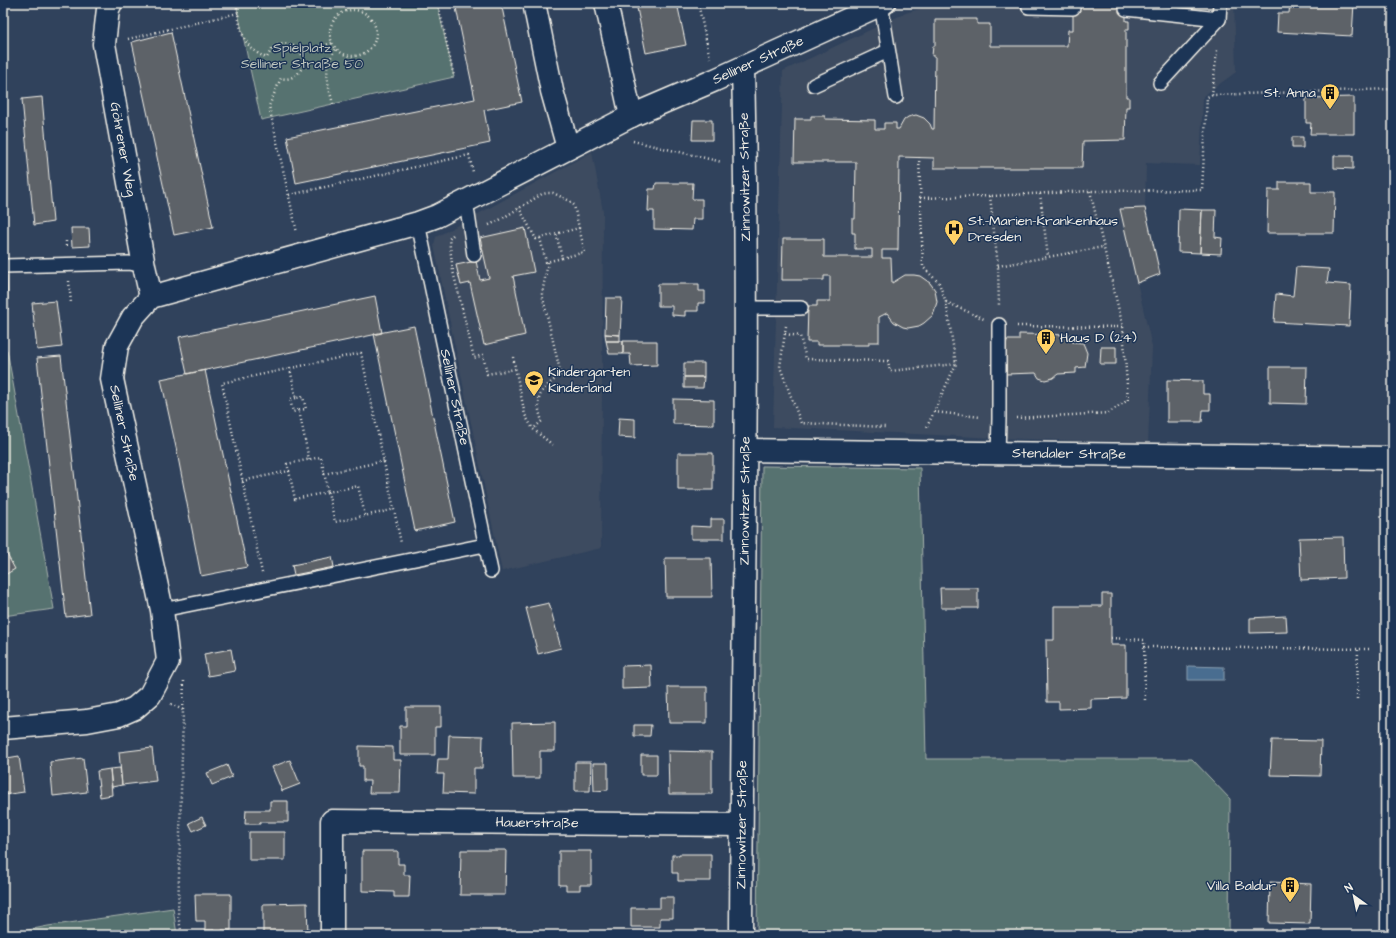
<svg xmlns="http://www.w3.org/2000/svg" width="1396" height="938" viewBox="0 0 1396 938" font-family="'Architects Daughter',sans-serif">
<rect width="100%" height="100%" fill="#30425c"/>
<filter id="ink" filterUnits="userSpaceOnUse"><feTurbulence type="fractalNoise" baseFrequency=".025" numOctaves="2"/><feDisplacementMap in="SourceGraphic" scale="8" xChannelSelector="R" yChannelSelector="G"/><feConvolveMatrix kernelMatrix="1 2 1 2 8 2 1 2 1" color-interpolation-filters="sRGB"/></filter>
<g filter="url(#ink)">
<!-- built -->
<path fill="#3e4c60" d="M939,3H1234L1236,72L1203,96L1200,165L1146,163L1145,208L1120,209L1152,347L1148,443L998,438L773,427L783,71L906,13Z
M592,152L603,212L601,548L502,571L434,245L436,237Z"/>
<!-- green -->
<path fill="#57726f" stroke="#a6b2ac" d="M236,3H437L454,77L261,120Z
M3,350H7L54,609L3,616Z
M762,466L920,468L926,759H1192L1230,799L1229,935H757Z
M173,908L177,935H3L48,926Z"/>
<!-- water -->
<path fill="#486d90" stroke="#8da2b3" d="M1188,666L1224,667V680H1188Z"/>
<!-- building -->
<path fill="#5d6268" stroke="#f4f1e8" d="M455,3H501L522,102L484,110L490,143L296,183L287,137L475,99Z
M636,3H677L686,45L646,53Z
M1073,3H1126V21H1129V29H1126V97H1129V107H1126L1125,140L1083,141L1082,168H934V158L899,157L898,250H882V258H891L892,283L905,275H914L920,276L930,283L935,290L937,302L933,315L924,323L919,326L908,328L903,327L894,322L887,313L879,317V342H869V345H817V342H807L808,306H817V301H830V276H824V280H782L783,239H824V257H872V249H855V233H852V219H855L856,162H794L795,119H811V116H825V119L875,120V129H884V123H896V129H899L904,120L908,117L916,115L924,118L930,124L932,129H934L935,56H932L933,46H935V19H977V24H990V46H1067L1068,30H1073Z
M1290,3H1354L1352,36L1277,32L1278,13H1289Z
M171,32L213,227L174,235L132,42Z
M42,97L53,222L34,225L22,99Z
M1354,97V134H1310L1311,123H1306V98Z
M693,120H712V140H692Z
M1292,137H1303V148H1292Z
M1334,156H1353V169L1334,168Z
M1279,182H1311V192H1335L1334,233H1267L1268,190H1279Z
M656,183H693L692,199H702V219H693L692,230L654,229V211H648L649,189H655Z
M1145,208L1160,274L1137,283L1120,209Z
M1179,209L1202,210L1200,253L1178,252Z
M1202,210H1216L1215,237L1222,238L1221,254L1200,253Z
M71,228H89L90,246L72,247Z
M525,228L534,272L513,276L525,335L484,345L470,283L461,285L456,265L476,261L480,280L489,278L480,238Z
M1296,267L1329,269L1327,283L1351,285L1349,326L1274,322L1276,294L1293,296Z
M3,275H7L8,309H3Z
M658,284H699V291H705V303H698V311H685V316L672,315V306H658Z
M375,296L382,333L187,374L179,337Z
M606,298H622L620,335L605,334Z
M56,301L62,347L37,350L32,303Z
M414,326L455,522L415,531L374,334Z
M605,334L620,335V341H606Z
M1019,334L1073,335L1072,342L1083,343L1087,353L1085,367L1076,368V373L1058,374L1053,378L1045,380L1039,378L1036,373L1006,374L1004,358L1007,340H1019Z
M606,341H623V354H609Z
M623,341H657V365L631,366L630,354H623Z
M1101,347H1116V364H1100Z
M61,356L90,614L66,617L37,358Z
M684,363H704V377H684Z
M1270,367H1307L1306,404L1270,403Z
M205,370L247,567L201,576L177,452L161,379Z
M684,377H704L703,388H684Z
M1167,380L1203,381V394H1210V410H1203L1202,422H1167Z
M673,399L714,400V425L673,424Z
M619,418L635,419V438L618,437Z
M678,453H713V490H678Z
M711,519H724V539H691V526L711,527Z
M1343,537L1344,578L1301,580L1299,538Z
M5,551L15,569L3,576V553Z
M332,557L334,567L294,575L292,565Z
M665,558H711L712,597H666Z
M940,588H978V608H941Z
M1102,594H1111V645H1126V698L1091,699V708L1059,709V702H1047L1046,640H1054V606H1102Z
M549,603L561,648L538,654L526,608Z
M1286,616L1287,632L1250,633V618Z
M231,649L235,671L208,676L204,654Z
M651,665L652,688L622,689V666Z
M668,687H707V723H669Z
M406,707H441V727H435V755H400V726H406Z
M555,722V751H540V778H513L512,723Z
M634,725H651L650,736H634Z
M449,735L483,736L482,768H474V794L443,793L444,774H437L438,759H448Z
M1272,740L1321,741L1320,776L1270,775Z
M359,746L393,747V760H401L400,793H369L370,781H363V766H359Z
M152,748L156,781L122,785L119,752Z
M668,751L712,752V794H669Z
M6,754L7,758L19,756L24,792L3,795V755Z
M641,755H657V775H641Z
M83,758L87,792L53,796L50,762Z
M290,760L300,784L282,791L272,767Z
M575,762H591L590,791H575Z
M593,763H608V790L594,791Z
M227,765L232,777L212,785L207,773Z
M120,768L122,785L112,787L110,769Z
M110,769L112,795L100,797L97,771Z
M270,801H288V822H260V824H245L246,810H270Z
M202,817L206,825L193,831L189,823Z
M249,832H285V860H249Z
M461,850H506L505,895H460Z
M362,851H398V864H404V875H410L409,897H394V892L362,891Z
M559,851H591V885H580V890H566V885H559Z
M679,854H711V881H678V873H672V855H679Z
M1270,882L1311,884L1310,924L1269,923Z
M195,894H231V930H222V935H214V930H205V921H196Z
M660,897H673V918H660V927H631V908H660Z
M307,903L308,935H263V904Z"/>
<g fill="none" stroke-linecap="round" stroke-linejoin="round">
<!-- lane casing -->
<g stroke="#f4f1e8" stroke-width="16">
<g id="lane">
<path d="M1028,3L1029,7L1073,8"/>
<path d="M881,4L896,97"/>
<path d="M1126,9L1219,19L1220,3"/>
<path d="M1160,83L1219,19"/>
<path d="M814,85L888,51"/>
<path d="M466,201L474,255"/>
<path id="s1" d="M418,223L491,571"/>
<path d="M3,266L129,263L144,266"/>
<path d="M746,308H801"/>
<path d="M998,454L999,419V325"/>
<path d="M162,610L485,545"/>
</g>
</g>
<!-- street casing -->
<g stroke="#f4f1e8" stroke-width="25">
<g id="street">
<path id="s2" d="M111,3L108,9L104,44L144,266L151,297"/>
<path d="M534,3L552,91L568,148"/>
<path d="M606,3L631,116"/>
<path id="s3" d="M746,450L1393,458"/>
<path id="s4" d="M3,728L87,721L119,715L135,708L150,695L168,661L162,610L112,379L117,346L133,317L151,297L418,223L437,216L631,116L715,80L884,3"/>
<path id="s5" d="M332,935V821L741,825"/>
<path id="s6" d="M741,935C742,646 750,357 743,68"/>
<path d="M1392,935L1393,466"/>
</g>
</g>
<!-- path -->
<path stroke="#f4f1e8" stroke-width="2.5" stroke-dasharray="1 3" stroke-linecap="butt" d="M236,3C241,28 240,47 267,58C280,26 317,54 298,73C293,78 287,80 281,78L269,106L297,233
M438,3L454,77
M698,3L710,58
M330 33a23 23 0 1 1 46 0a23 23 0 1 1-46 0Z
M128,39L238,13
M300,52L332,43
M1212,95L1217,50
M333,104C328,84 322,67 336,49
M633,141L722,162
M919,157L923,267L939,283L946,302L956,364L926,429
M1040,194L1048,257
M289,195L469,155L473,172
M990,196L998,266L999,307
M920,198L990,196L1090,191L1202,190L1207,97L1212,95L1393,89
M489,225L498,221L542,194L548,193H553L570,201L574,205L579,228L536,239L519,208
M453,235L449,239L453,271L474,358L483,355L487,374L515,369
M540,238L546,262L562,258L556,233
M66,241V246
M562,258L585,252L579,228
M548,262L542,294L561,375C542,388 533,396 542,421L533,429L554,446
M998,266L1103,247
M69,281L71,303
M946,302L984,319
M786,326L780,367L801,423L885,427
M1017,326L1123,327
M785,334L800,336L806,359L888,361L890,371L956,364
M513,357L525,415L533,429
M290,368L296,398L303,397L306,409L299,410
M296,398L290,399L293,412L299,410L309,460
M934,412L981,417
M1016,418L1108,413L1128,400L1123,327L1090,191
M324,474L384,461
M242,481L289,471L295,499L328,492L321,457L287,464L289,471
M365,515L358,486L328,492L335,522L388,511L394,509
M262,573L222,383L361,353L401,543
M1111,638L1144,640L1145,702
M1144,647L1370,649
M1357,699L1358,649
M171,704L183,710L178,916L182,935
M183,710L184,680"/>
<!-- lane -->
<use href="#lane" stroke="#1d3557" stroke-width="13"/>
<!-- street -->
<use href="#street" stroke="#1d3557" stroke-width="22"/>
</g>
</g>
<!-- icons -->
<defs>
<g id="building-pin" transform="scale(1)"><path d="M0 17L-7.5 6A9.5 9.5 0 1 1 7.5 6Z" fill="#ffd166" stroke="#1d3557"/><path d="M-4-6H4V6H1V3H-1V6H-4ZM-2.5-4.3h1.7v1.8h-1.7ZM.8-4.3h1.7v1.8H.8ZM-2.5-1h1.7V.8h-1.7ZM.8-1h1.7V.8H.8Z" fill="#111"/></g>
<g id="hospital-pin" transform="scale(1)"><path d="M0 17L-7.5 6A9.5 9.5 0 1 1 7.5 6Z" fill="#ffd166" stroke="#1d3557"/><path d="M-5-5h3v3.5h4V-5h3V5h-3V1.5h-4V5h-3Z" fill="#111"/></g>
<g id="school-pin" transform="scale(1)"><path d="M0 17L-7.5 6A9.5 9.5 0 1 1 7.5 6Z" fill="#ffd166" stroke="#1d3557"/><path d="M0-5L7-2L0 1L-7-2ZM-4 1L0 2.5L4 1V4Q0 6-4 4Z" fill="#111"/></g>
</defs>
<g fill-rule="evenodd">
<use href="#building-pin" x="1330" y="93"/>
<use href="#hospital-pin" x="954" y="229"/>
<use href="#building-pin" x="1046" y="338"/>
<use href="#school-pin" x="534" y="380"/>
<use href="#building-pin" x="1290" y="886"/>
</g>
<g text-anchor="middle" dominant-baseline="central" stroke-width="3" stroke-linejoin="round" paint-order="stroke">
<!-- park labels -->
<g font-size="14" fill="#bdc5be" stroke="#1d3557">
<text x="302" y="48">Spielplatz<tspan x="302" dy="16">Selliner Straße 50</tspan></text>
</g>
<!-- street labels -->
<g font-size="14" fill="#f4f1e8" stroke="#1d3557">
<text stroke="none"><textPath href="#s4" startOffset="1228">Selliner Straße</textPath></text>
<text stroke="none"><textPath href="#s2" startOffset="149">Göhrener Weg</textPath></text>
<text transform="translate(745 177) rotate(-91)">Zinnowitzer Straße</text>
<text stroke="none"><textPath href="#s1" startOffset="178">Selliner Straße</textPath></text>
<text transform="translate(124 433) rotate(78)">Selliner Straße</text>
<text stroke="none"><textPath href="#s3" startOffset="323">Stendaler Straße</textPath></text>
<text stroke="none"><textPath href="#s6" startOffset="434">Zinnowitzer Straße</textPath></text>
<text stroke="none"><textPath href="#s5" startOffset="319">Hauerstraße</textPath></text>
<text stroke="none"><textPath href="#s6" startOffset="110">Zinnowitzer Straße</textPath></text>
</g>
<!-- poi labels -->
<g font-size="14" fill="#f4f1e8" stroke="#1d3557" text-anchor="start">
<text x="1316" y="93" text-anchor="end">St. Anna</text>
<text x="968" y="221">St.-Marien-Krankenhaus<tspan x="968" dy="16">Dresden</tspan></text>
<text x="1060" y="338">Haus D (24)</text>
<text x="548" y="372">Kindergarten<tspan x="548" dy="16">Kinderland</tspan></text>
<text x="1276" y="886" text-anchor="end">Villa Baldur</text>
</g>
</g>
<!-- margin -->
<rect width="1396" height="938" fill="none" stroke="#1d3557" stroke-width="16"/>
<rect x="8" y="8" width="1380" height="922" fill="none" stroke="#f4f1e8" stroke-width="1.5" filter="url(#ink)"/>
<!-- north arrow -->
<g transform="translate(1354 896) rotate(327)" stroke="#1d3557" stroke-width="3" paint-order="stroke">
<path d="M0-3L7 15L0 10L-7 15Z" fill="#f4f1e8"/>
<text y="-6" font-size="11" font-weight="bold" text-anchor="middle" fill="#f4f1e8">N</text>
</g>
</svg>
